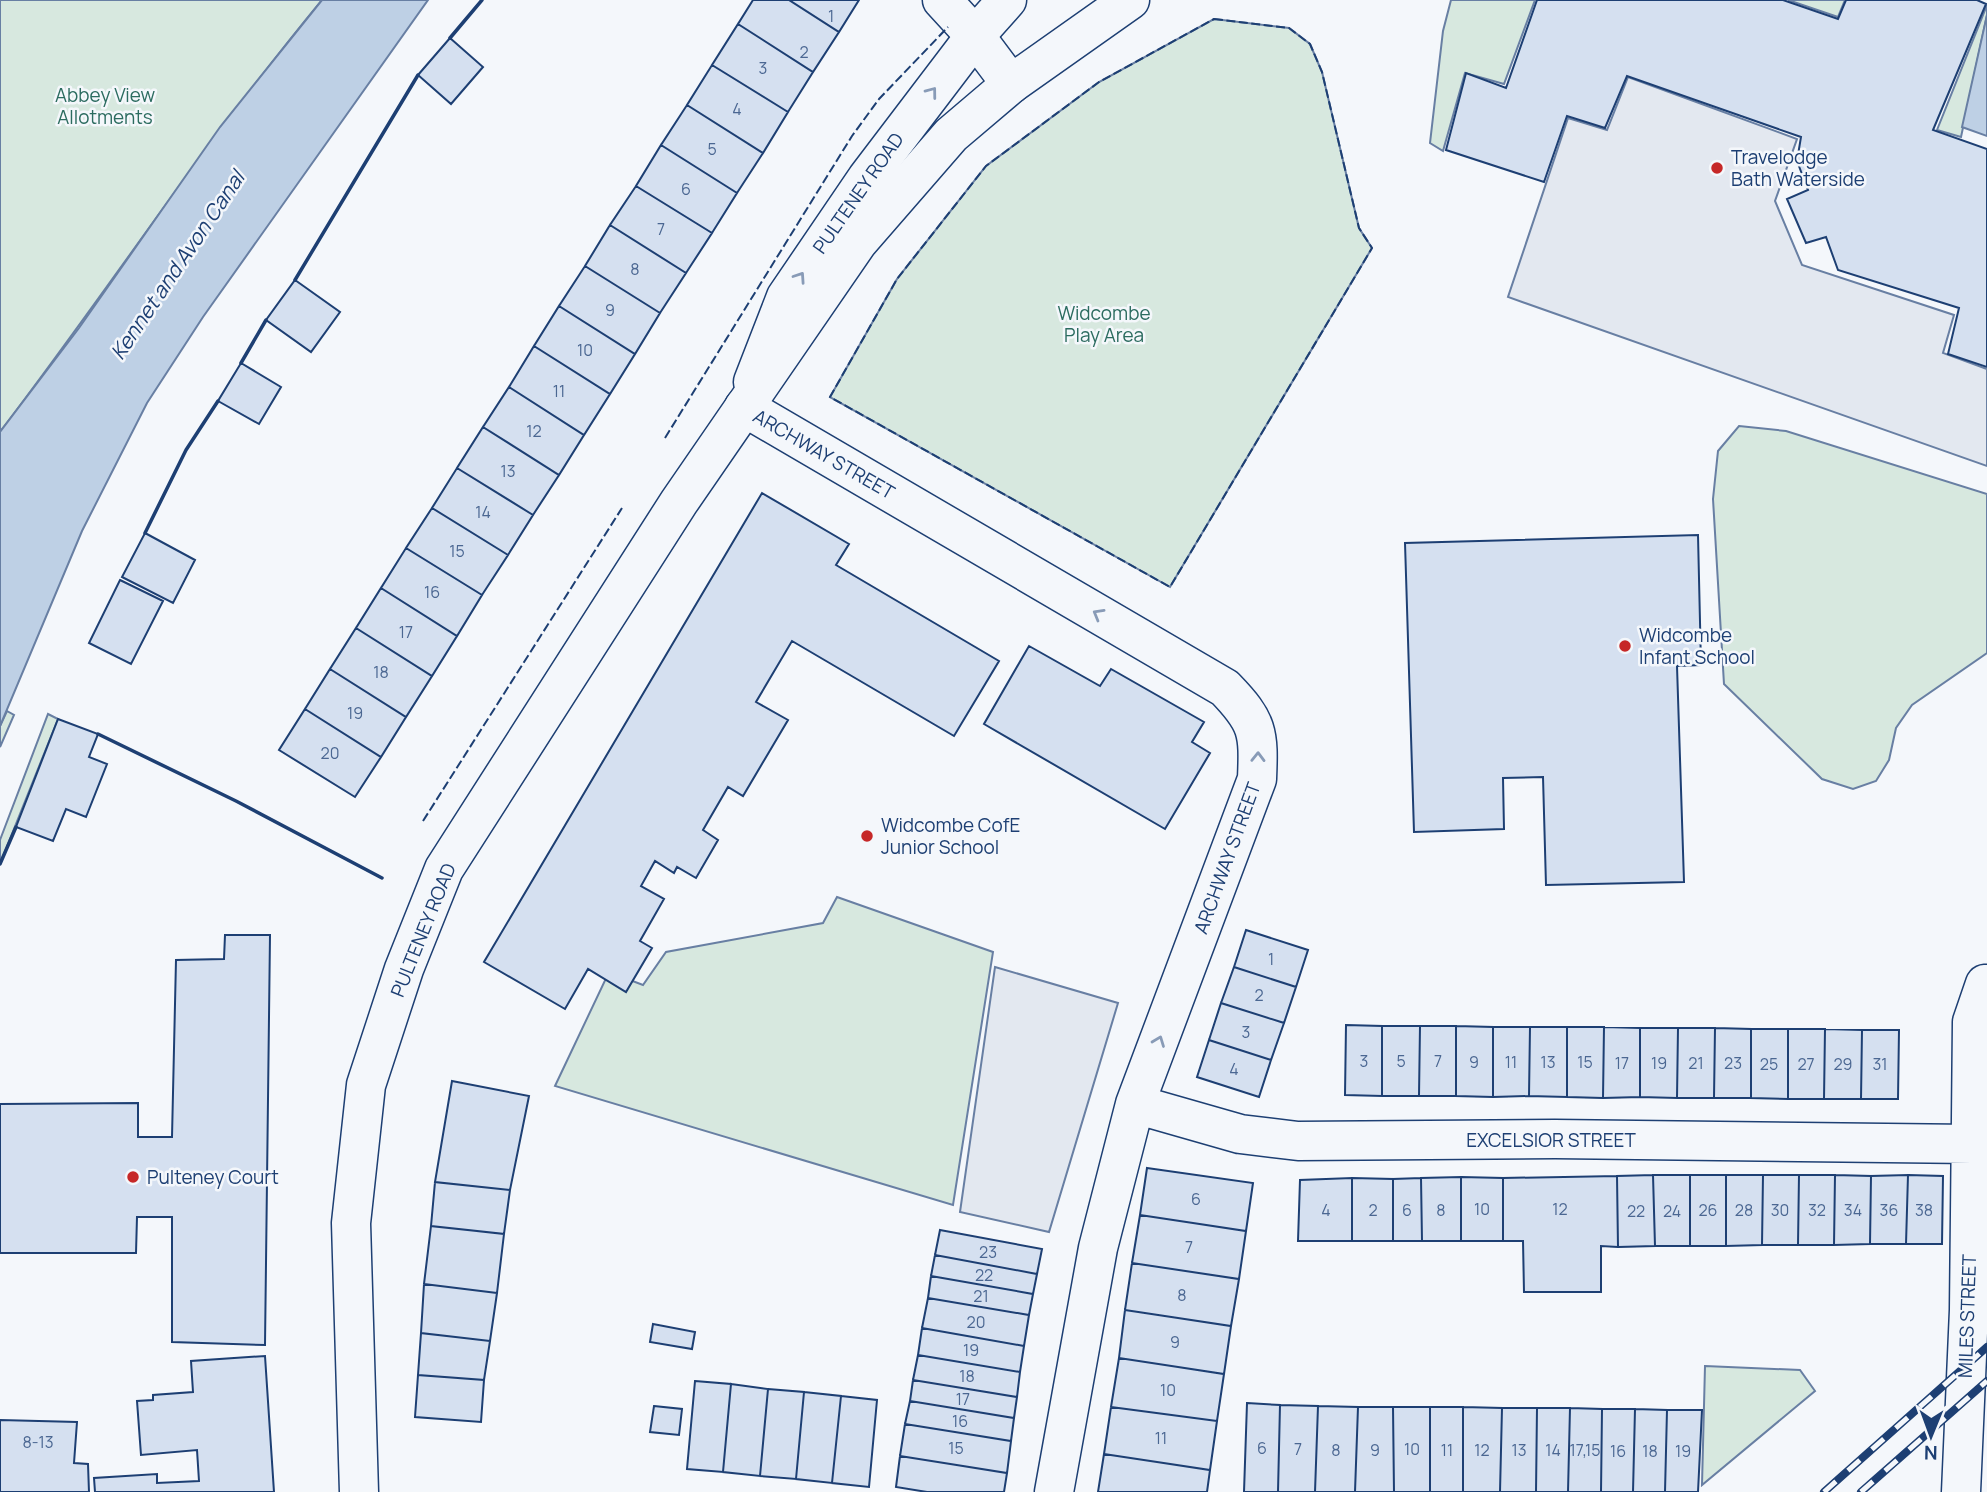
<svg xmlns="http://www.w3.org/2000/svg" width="1987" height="1492" viewBox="0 0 1987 1492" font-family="Manrope,sans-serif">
<rect width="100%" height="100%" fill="#f4f7fb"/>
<!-- green -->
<path fill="#d7e8df" stroke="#687fa3" stroke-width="2" d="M0,0H322C207,139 109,289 0,432Z
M1451,0H1535L1504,84L1465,73L1443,151L1430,143L1443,31Z
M1788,0H1845L1838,17Z
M1987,5V15L1961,137L1937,130Z
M1214,19L1289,28L1310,44L1322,72L1359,228L1372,248L1170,587L830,397L897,279L986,166L1099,82Z
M1739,426L1786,431L1987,494V653L1912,705L1896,728L1889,760L1876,781L1853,789L1822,779L1724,684L1713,499L1718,451Z
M7,711L14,715L0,747V726Z
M48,714L58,719L0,864V840Z
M837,897L993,952L953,1205L555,1086L609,972L643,985L666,952L823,923Z
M1705,1366L1800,1370L1815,1391L1702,1485Z"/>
<!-- parking -->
<path fill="#e3e8f0" stroke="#687fa3" stroke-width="2" d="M1628,77L1797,139L1775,201L1802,265L1954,315L1943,353L1987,369V466L1508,297L1568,118L1607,130Z
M995,967L1118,1003L1049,1232L960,1212Z"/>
<!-- water -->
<path fill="#bed0e5" stroke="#687fa3" stroke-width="2" d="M322,0H428L203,317L147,403L82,531L0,726V432L79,328L220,127Z
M1987,15V136L1962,127Z"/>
<!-- building -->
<path fill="#d5e0f0" stroke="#1d3f73" stroke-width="2" d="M753,0H789L839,32L813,72L738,24Z
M789,0H859L839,32Z
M1537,0H1783L1838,19L1846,0H1977L1986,4L1933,130L1987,149V367L1948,354L1959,308L1838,270L1826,237L1806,243L1787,199L1808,190L1797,161L1801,137L1627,76L1605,128L1567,116L1544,182L1446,150L1466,73L1506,88Z
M738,24L813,72L788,112L712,65Z
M450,38L483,67L451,104L418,75Z
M712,65L788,112L763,153L687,105Z
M687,105L763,153L737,193L661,145Z
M661,145L737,193L712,233L636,186Z
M636,186L712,233L686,273L610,225Z
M610,225L686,273L660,313L585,266Z
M585,266L660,313L635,354L559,306Z
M295,280L340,312L311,352L266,320Z
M559,306L635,354L610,394L534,346Z
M534,346L610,394L584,435L509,387Z
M241,363L281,387L259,424L218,401Z
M509,387L584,435L559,475L483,427Z
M483,427L559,475L533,515L457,468Z
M457,468L533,515L508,555L432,508Z
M762,493L849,544L836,565L999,661L954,736L792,641L756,702L788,720L743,796L728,787L703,830L718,840L696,878L677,867L674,873L655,861L641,886L664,899L640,941L652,948L626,992L588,969L565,1009L484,962Z
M432,508L508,555L482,595L406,548Z
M145,533L195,560L173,603L122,577Z
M1698,535L1701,665L1677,666L1684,882L1546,885L1543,777L1503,778L1504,829L1414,832L1405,543Z
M406,548L482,595L457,636L381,588Z
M120,580L163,601L131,664L89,643Z
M381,588L457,636L432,676L356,628Z
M356,628L432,676L406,717L330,669Z
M1029,646L1100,686L1111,669L1204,722L1192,742L1210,753L1165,829L984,724Z
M330,669L406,717L381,757L305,709Z
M305,709L381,757L355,797L279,750Z
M58,719L98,734L89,757L107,764L86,817L66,809L53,841L16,827Z
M1246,930L1308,950L1296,987L1234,967Z
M225,935H270L265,1345L172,1342V1217H137L136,1253H0V1104L138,1103V1137H172L176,960L224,959Z
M1234,967L1296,987L1284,1023L1221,1003Z
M1221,1003L1284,1023L1271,1060L1209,1040Z
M1346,1025L1382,1026V1096L1345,1095Z
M1382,1026H1420L1419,1096H1382Z
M1420,1026H1456V1096H1419Z
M1456,1026L1493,1027V1097L1456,1096Z
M1493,1027H1530L1529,1096L1493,1097Z
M1530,1027H1567V1097L1529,1096Z
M1567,1027H1604L1603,1098L1567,1097Z
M1604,1027L1640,1028V1097L1603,1098Z
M1640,1028H1678L1677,1098L1640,1097Z
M1678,1028H1715L1714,1098H1677Z
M1715,1028L1751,1029V1098H1714Z
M1751,1029H1788V1099L1751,1098Z
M1788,1029H1825L1824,1099H1788Z
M1825,1029L1862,1030L1861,1099H1824Z
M1862,1030H1899L1898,1099H1861Z
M1209,1040L1271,1060L1259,1097L1197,1077Z
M452,1081L529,1096L510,1190L435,1182Z
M1147,1168L1253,1183L1246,1231L1140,1215Z
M1653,1175H1690V1246H1655Z
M1653,1175L1655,1246L1618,1247L1617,1176Z
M1690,1175H1726V1246H1690Z
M1726,1175H1763L1762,1245L1726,1246Z
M1763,1175H1799L1798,1245H1762Z
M1799,1175H1835L1834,1245H1798Z
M1835,1175L1871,1176L1870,1244L1834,1245Z
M1908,1175L1943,1176L1942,1244H1906Z
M1908,1175L1906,1244H1870L1871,1176Z
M1617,1176L1618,1247L1601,1246V1292H1524L1523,1241H1503V1178Z
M1461,1177V1241H1422L1421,1178Z
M1461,1177L1503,1178V1241H1461Z
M1352,1178V1241H1298L1300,1180Z
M1352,1178L1393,1179V1241H1352Z
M1421,1178L1422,1241H1393V1179Z
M435,1182L510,1190L504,1234L431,1226Z
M1140,1215L1246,1231L1239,1279L1132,1263Z
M431,1226L504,1234L497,1293L424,1284Z
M940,1230L1042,1249L1037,1274L935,1255Z
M935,1255L1037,1274L1033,1294L931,1276Z
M1132,1263L1239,1279L1231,1326L1125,1310Z
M931,1276L1033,1294L1029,1315L928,1298Z
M424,1284L497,1293L490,1341L421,1333Z
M928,1298L1029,1315L1024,1346L922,1328Z
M1125,1310L1231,1326L1224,1374L1119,1358Z
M653,1324L695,1332L692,1349L650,1342Z
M922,1328L1024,1346L1020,1372L918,1355Z
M421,1333L490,1341L484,1380L418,1375Z
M918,1355L1020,1372L1017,1397L913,1380Z
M265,1356L274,1492H95L94,1478L157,1474V1483L199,1481L197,1450L141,1455L137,1401L153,1400V1395L193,1392L191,1361Z
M1119,1358L1224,1374L1217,1421L1111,1407Z
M418,1375L484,1380L481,1422L415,1417Z
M913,1380L1017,1397L1014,1418L910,1401Z
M695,1381L731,1384L723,1472L687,1469Z
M731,1384L768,1389L760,1476L723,1472Z
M768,1389L804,1392L796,1479L760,1476Z
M804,1392L841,1396L832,1483L796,1479Z
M841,1396L877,1400L869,1487L832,1483Z
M910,1401L1014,1418L1011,1441L905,1424Z
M1247,1403L1280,1405L1278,1492H1244Z
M1280,1405L1318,1406L1315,1492H1278Z
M654,1406L682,1409L679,1435L650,1432Z
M1318,1406L1358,1407L1355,1492H1315Z
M1111,1407L1217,1421L1210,1470L1104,1454Z
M1358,1407H1393L1394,1492H1355Z
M1393,1407H1430V1492H1394Z
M1430,1407H1463V1492H1430Z
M1463,1407L1502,1408L1500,1492H1463Z
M1502,1408H1537L1536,1492H1500Z
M1537,1408H1570L1568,1492H1536Z
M1570,1408L1602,1409L1601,1492H1568Z
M1602,1409H1635L1633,1492H1601Z
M1635,1409L1667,1410L1665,1492H1633Z
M1667,1410H1702L1698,1492H1665Z
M0,1420L77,1422L74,1463L88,1464L89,1492H0Z
M905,1424L1011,1441L1007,1473L900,1456Z
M1104,1454L1210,1470L1207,1492H1098Z
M900,1456L1007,1473L1004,1492H927L896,1487Z"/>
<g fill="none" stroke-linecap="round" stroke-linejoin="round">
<!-- minor casing -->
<g stroke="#1d3f73" stroke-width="41">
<path id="minor" d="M942,0L975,36L1011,84
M744,407L1225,688C1258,722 1259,732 1257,779L1135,1104L1098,1248L1054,1492
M1135,1104L1240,1134L1298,1141L1555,1139L1972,1144
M1961,1492L1969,1310L1972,1022L1985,984"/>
</g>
<!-- primary casing -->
<g stroke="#1d3f73" stroke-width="41">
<path id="primary" d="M753,382L786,297L867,178L975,36L1007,0"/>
</g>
<!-- trunk casing -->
<g stroke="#1d3f73" stroke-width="41">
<path id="trunk" d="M359,1492L351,1223L366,1085L404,969L444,869L679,502L858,242L951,135L1011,84L1130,0"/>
</g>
<!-- minor -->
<use href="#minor" stroke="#f4f7fb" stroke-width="38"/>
<!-- primary -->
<use href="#primary" stroke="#f4f7fb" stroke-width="38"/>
<!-- trunk -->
<use href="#trunk" stroke="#f4f7fb" stroke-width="38"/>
<!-- rail casing -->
<g stroke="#1d3f73" stroke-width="8">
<path id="rail" d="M1824,1492L1987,1347
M1861,1492L1987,1381"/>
</g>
<!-- rail -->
<use href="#rail" stroke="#f4f7fb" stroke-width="5" stroke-dasharray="16" stroke-linecap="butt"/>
<!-- fence -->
<path stroke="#1d3f73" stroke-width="2" stroke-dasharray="9 3.5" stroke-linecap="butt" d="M1214,19L1289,28L1310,44L1322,72L1359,228L1372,248L1170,587L830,397L897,279L986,166L1099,82Z
M665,438L852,136L879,99L948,27
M423,821L622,508"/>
<!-- wall -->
<path stroke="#1d3f73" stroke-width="3.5" d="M450,38L482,0
M295,280L418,75
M241,363L266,320
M145,533L186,450L218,401
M98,734L236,801L382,878
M0,864L16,827"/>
</g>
<!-- one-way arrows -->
<defs><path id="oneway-chevron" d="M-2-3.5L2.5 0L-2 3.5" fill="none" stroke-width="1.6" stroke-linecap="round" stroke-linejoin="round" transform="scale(1.75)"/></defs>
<g stroke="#889bb7">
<use href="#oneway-chevron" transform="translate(932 92) rotate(-53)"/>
<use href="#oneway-chevron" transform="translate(800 277) rotate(-56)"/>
<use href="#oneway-chevron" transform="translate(1098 614) rotate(-150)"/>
<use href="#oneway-chevron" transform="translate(1258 757) rotate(-89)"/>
<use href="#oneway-chevron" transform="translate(1159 1041) rotate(-69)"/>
</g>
<!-- markers -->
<g fill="#c62828" stroke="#f4f7fb" stroke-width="2.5">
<circle cx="1717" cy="168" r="7"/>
<circle cx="1625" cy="646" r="7"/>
<circle cx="867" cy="836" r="7"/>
<circle cx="133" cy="1177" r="7"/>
</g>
<g text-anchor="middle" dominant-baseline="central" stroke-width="5" stroke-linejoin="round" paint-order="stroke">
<!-- number labels -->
<g font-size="16" fill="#4b6792">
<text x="831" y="16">1</text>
<text x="804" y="52">2</text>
<text x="763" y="68">3</text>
<text x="737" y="109">4</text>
<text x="712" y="149">5</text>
<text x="686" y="189">6</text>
<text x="661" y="229">7</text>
<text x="635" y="269">8</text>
<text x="610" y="310">9</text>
<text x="585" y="350">10</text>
<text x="559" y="391">11</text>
<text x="534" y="431">12</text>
<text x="508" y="471">13</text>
<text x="483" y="512">14</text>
<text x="457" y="551">15</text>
<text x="432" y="592">16</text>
<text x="406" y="632">17</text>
<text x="381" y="672">18</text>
<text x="355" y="713">19</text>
<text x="330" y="753">20</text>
<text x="1271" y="959">1</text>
<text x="1259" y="995">2</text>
<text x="1246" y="1032">3</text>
<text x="1364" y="1061">3</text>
<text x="1401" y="1061">5</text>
<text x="1438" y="1061">7</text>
<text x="1474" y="1062">9</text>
<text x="1511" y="1062">11</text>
<text x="1548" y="1062">13</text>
<text x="1585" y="1062">15</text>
<text x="1622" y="1063">17</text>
<text x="1659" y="1063">19</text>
<text x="1696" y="1063">21</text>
<text x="1733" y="1063">23</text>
<text x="1769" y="1064">25</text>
<text x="1806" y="1064">27</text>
<text x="1843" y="1064">29</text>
<text x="1880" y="1064">31</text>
<text x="1234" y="1069">4</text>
<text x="1196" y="1199">6</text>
<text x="1482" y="1209">10</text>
<text x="1560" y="1209">12</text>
<text x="1326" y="1210">4</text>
<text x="1373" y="1210">2</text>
<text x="1407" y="1210">6</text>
<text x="1441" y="1210">8</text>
<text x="1708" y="1210">26</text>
<text x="1744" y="1210">28</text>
<text x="1780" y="1210">30</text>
<text x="1817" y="1210">32</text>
<text x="1853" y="1210">34</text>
<text x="1889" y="1210">36</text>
<text x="1924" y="1210">38</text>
<text x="1636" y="1211">22</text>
<text x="1672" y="1211">24</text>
<text x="1189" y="1247">7</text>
<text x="988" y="1252">23</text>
<text x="984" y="1275">22</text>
<text x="1182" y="1295">8</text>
<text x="981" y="1296">21</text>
<text x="976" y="1322">20</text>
<text x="1175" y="1342">9</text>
<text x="971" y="1350">19</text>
<text x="967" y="1376">18</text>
<text x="1168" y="1390">10</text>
<text x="963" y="1399">17</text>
<text x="960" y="1421">16</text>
<text x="1161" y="1438">11</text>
<text x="38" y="1442">8-13</text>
<text x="956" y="1448">15</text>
<text x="1262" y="1448">6</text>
<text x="1298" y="1449">7</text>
<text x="1412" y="1449">10</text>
<text x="1336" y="1450">8</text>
<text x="1375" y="1450">9</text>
<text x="1447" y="1450">11</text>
<text x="1482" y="1450">12</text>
<text x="1519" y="1450">13</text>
<text x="1553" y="1450">14</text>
<text x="1585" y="1450">17,15</text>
<text x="1618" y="1451">16</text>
<text x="1650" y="1451">18</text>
<text x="1683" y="1451">19</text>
</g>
<!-- park labels -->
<g font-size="19" fill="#2c6c60" stroke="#f4f7fb">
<text x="105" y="95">Abbey View<tspan x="105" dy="22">Allotments</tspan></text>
<text x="1104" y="313">Widcombe<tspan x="1104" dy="22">Play Area</tspan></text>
</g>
<!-- poi labels -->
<g font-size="19" fill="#1d3f73" stroke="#f4f7fb" text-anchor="start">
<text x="1731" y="157">Travelodge<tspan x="1731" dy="22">Bath Waterside</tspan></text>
<text x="1639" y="635">Widcombe<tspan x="1639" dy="22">Infant School</tspan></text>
<text x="881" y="825">Widcombe CofE<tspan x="881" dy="22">Junior School</tspan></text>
<text x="147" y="1177">Pulteney Court</text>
</g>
<!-- street labels -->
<g font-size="19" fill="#1d3f73" stroke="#f4f7fb">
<text transform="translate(858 193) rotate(-55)">PULTENEY ROAD</text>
<text transform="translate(824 454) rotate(30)">ARCHWAY STREET</text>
<text transform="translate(1227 858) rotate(-70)">ARCHWAY STREET</text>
<text transform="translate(423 930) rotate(-68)">PULTENEY ROAD</text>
<text x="1551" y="1140">EXCELSIOR STREET</text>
<text transform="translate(1967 1316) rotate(-88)">MILES STREET</text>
</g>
<!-- water labels -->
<g font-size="21" font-style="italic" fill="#1d3f73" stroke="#f4f7fb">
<text transform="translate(177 265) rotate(-56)">Kennet and Avon Canal</text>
</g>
</g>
<!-- north arrow -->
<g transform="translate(1931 1436) rotate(181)" stroke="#f4f7fb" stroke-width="5" paint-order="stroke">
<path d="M0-5L12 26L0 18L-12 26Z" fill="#1d3f73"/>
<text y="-10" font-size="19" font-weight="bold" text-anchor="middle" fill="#1d3f73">N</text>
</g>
</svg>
